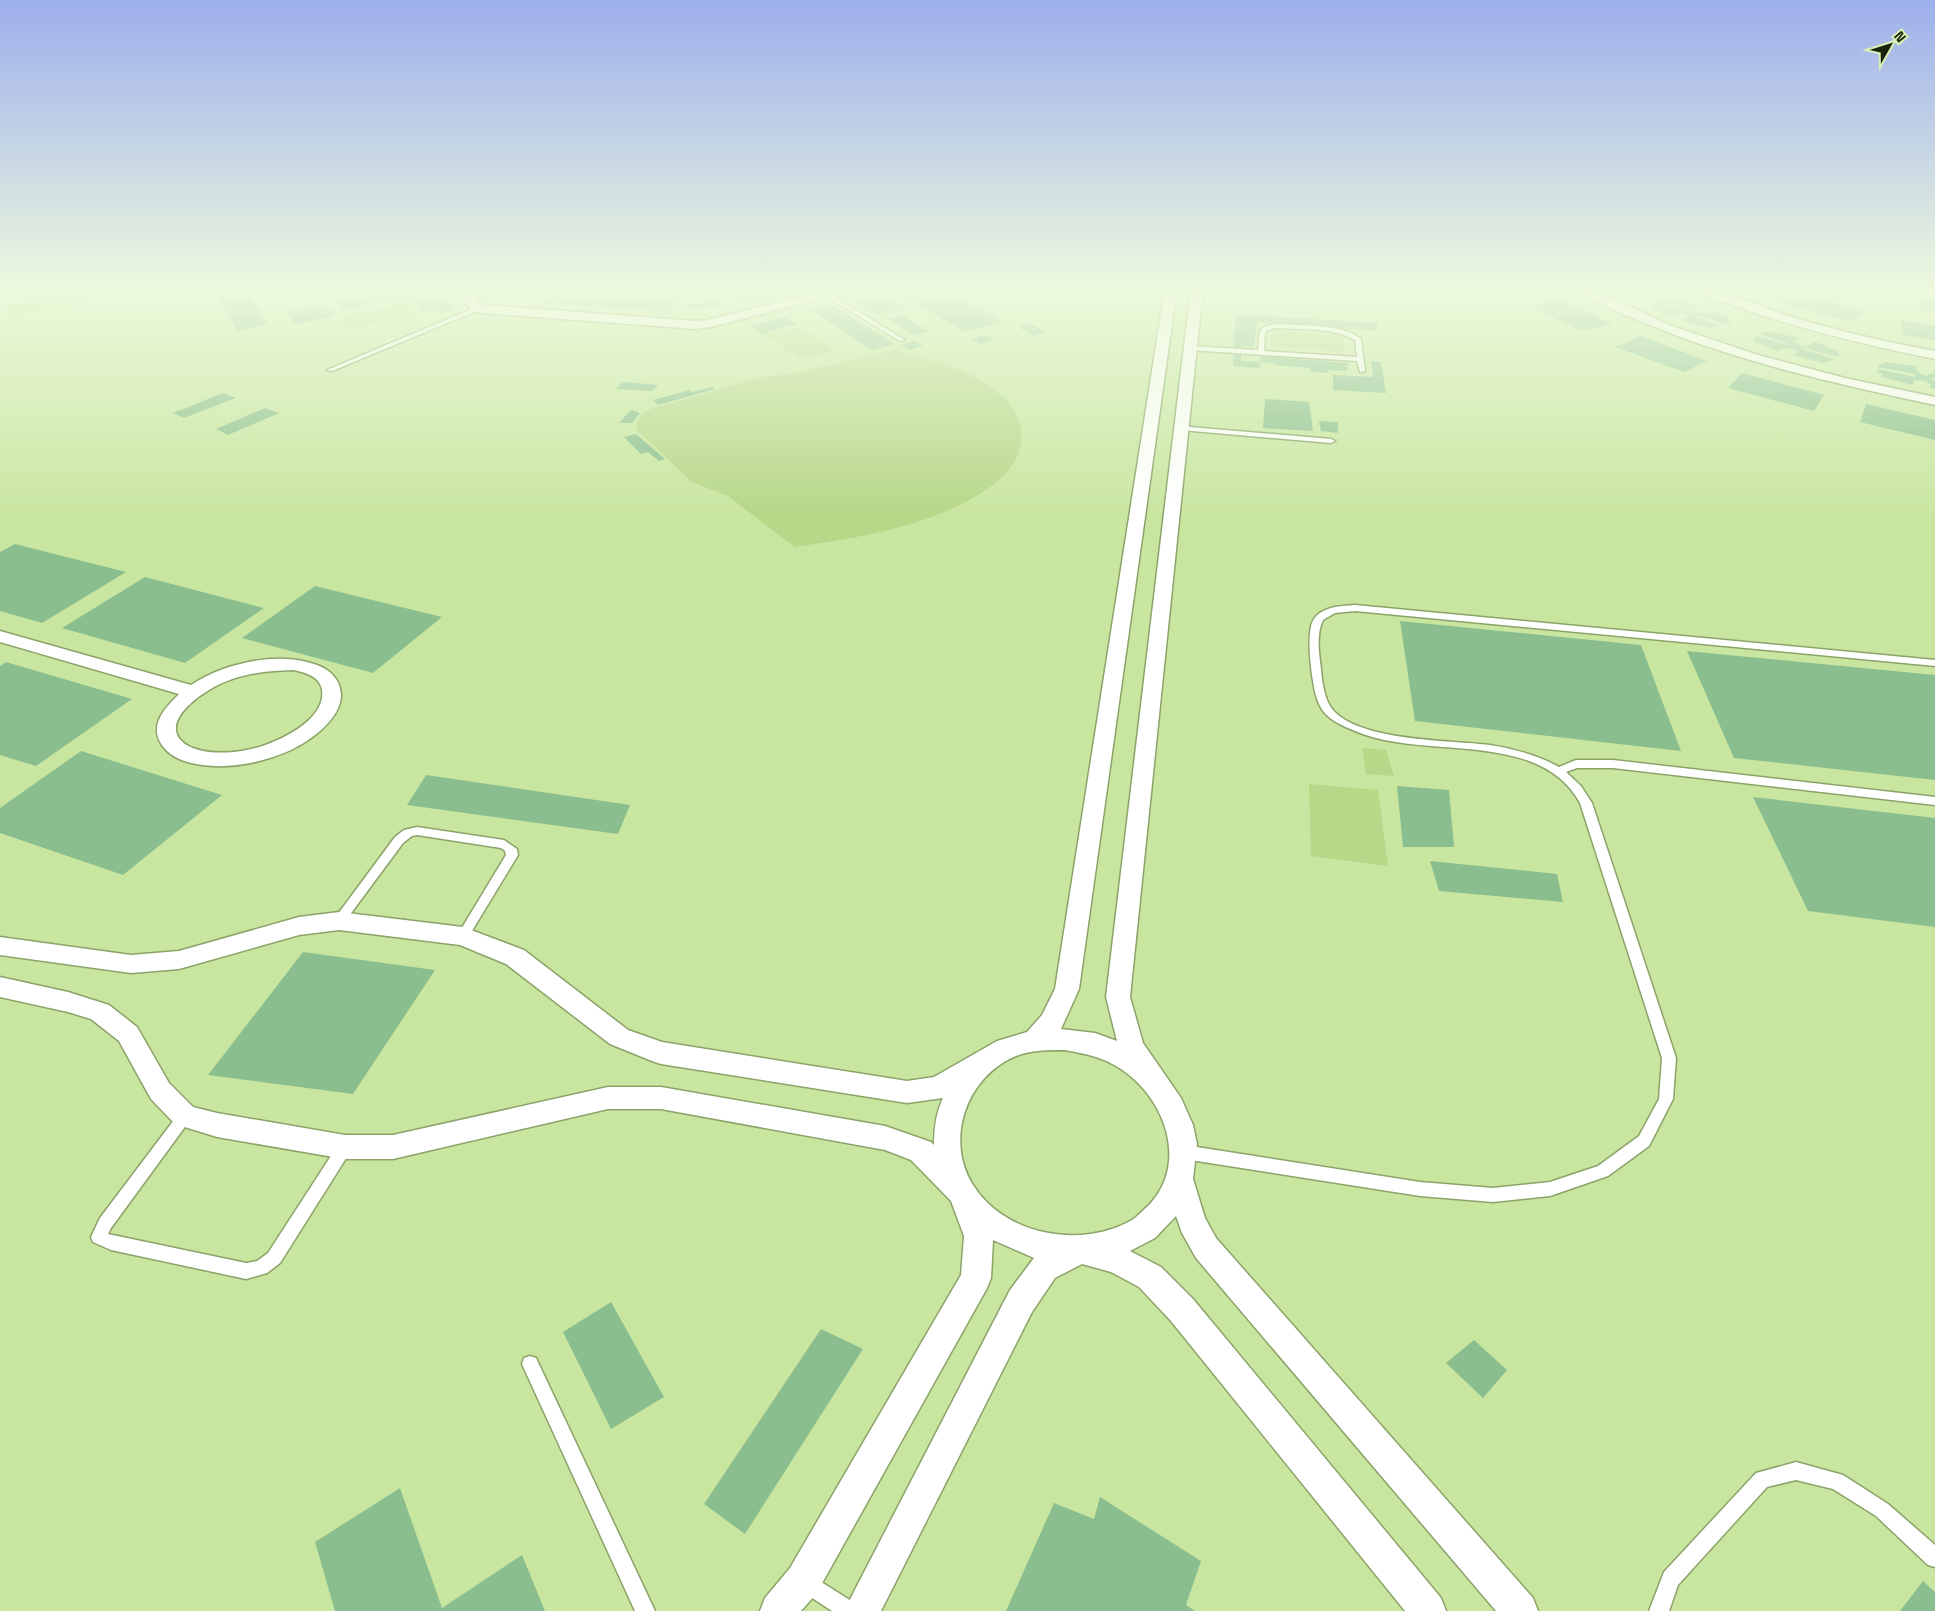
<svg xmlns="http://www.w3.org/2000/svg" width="1935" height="1611" viewBox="0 0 1935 1611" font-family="'Space Grotesk',sans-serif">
<rect width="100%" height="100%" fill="#d7f2b3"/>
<!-- built -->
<path fill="#c9e6a1" d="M0,288H1935V1611H0Z"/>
<!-- green -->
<path fill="#b7d789" d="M83,291L86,303L8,317L6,305Z
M410,302L420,314L348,329L340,317Z
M799,327L835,350L801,359L764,335Z
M1272,331L1344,336V352L1270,346Z
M892,350C935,359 1027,383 1021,441C1019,461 1007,475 990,487C935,526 861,537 795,547L728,496L692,482L637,430C635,418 641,414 651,409L762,377L792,374Z
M1362,748L1386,750L1394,776L1366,774Z
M1309,784L1378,790L1388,866L1311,856Z"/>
<!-- building -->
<path fill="#8abe8e" d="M233,288H244L268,324L237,331L214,292Z
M367,288L327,297L322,289L326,288Z
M403,288H431L434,291L344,310L338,301Z
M516,288H523L542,294L532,297L509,291Z
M561,288H589L683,295L667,311L545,303Z
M738,288H810V289L745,305L724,292Z
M901,288H941L1003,321L965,332L893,291Z
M1497,288H1540V290L1503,293Z
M1841,288H1870V289L1856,294Z
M1794,292L1866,311L1851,322L1778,302Z
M880,293L905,307L878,315L853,300Z
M437,294L455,310L441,313L437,309L423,311L411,299Z
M1918,295L1935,298V311L1922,310Z
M1667,299H1675L1700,306L1691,311L1698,313L1712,311L1732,320L1727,322L1731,323L1725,325L1698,315L1695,316L1721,326L1707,328L1681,320L1689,318L1686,317L1689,316L1677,313L1669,316L1650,306L1658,302L1683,311L1687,310L1661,301Z
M1562,300L1612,324L1581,331L1529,306Z
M722,302L723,306L688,308L689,304Z
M326,304L335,316L295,325L286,312Z
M833,306L895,344L872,350L812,311Z
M1236,314L1377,323V331L1257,322L1254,347L1242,346L1241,361L1261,362L1259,368L1233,366Z
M901,315L929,331L914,335L887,319Z
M786,317L798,324L761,334L750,326Z
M1901,320L1935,326V340L1903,335Z
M1030,323L1047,332L1033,336L1017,326Z
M1770,331L1800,338L1794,341L1798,342L1795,343L1803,346L1809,345L1814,342L1826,345L1825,347L1840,351L1837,354L1841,355L1837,357L1805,348L1802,349L1835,359L1823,363L1793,355L1798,352L1794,351L1797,350L1784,348L1778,351L1752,341L1756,339L1752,338L1756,336L1788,345L1790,344L1759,334Z
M984,335L993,340L980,344L971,339Z
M1641,336L1707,361L1684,372L1615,347Z
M914,341L923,346L909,350L901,345Z
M1260,356L1348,363L1347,371L1328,370L1327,373L1311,372L1310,368L1275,365L1274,363L1261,362Z
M1371,361L1381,362L1386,393L1333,390V375L1373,377Z
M1884,362L1917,366L1916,371L1920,372L1919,374L1928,376V374H1933L1935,367V378H1932V380L1935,381V389L1930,388L1931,384L1927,383V381L1914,380L1913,385L1881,377L1882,374L1877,373L1878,369L1915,377V374L1878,367L1879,364H1884Z
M1742,373L1824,395L1814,411L1728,388Z
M622,382L658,385L652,391L616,389Z
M712,387L715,389L658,405L653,400L690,390L692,392Z
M223,393L236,398L184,418L173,413Z
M1265,399L1309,402L1313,431L1263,428Z
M1866,404L1935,420V440L1860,422Z
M265,408L279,413L228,435L216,429Z
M631,410L640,413L632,423H619Z
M1319,421L1338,422V433L1321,431Z
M636,434L665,459L659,461L648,452L641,454L624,437Z
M15,544L126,572L42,623L0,611V552Z
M145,577L264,608L185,663L62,628Z
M315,586L442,617L373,673L242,638Z
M1400,621L1641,645L1681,751L1415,721Z
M1687,651L1935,675V780L1734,758Z
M6,662L132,699L36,766L0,755V666Z
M81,751L222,795L123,875L0,833V808Z
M426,775L630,805L618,834L407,805Z
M1397,786L1449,790L1454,847H1403Z
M1753,797L1935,818V927L1808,911Z
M1430,861L1557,874L1563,902L1439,891Z
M303,952L435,970L353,1094L208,1075Z
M611,1302L664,1397L611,1429L563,1332Z
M821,1329L863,1349L745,1534L704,1504Z
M1474,1340L1507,1370L1483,1398L1446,1363Z
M400,1488L442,1608L522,1555L545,1611H335L315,1542Z
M1100,1497L1201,1561L1186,1605L1195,1611H1006L1054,1503L1094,1519Z
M1923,1581L1935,1592V1611H1900Z"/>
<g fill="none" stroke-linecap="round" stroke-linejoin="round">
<!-- service casing -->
<g stroke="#8ba368" stroke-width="3">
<path id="service" d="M824,293H828L905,340L900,341L824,295Z
M479,306L482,308L481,309L332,371L327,370Z
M1277,324C1301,326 1342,323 1361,339L1365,371L1360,372L1357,361L1190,350L1187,348L1190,346L1258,350L1260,330L1266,326ZM1277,328C1303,330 1332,327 1355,340L1357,357L1264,351L1265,332L1270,329Z
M1178,426L1331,439L1335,441L1331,443L1181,430H1178Z
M1355,605L1935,660V666L1355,611L1335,613L1323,620C1316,634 1319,654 1321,669C1322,681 1324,696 1330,706C1353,742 1452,740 1490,745C1515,749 1537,755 1559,767L1576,760H1613L1935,797V805L1613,768H1577L1566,772L1581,786L1592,803L1676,1058L1673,1099L1649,1146L1608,1176L1550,1196L1493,1202L1420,1196L1184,1159L1179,1157L1177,1152L1179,1147L1184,1145L1420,1182L1493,1188L1550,1182L1598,1166L1639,1136L1659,1099L1662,1058L1580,803C1539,728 1424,761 1355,731C1343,726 1331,721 1323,711C1316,701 1314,688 1312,675C1310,660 1308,642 1311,626C1316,607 1338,606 1355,605Z
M417,827L504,840L517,849L518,855L467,939H459L457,936L506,855L505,851L501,848L417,835L412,836L403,843L343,924H335L333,921L335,918L395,837L404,830Z
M185,1110L190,1112L192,1116L190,1120L111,1228L108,1234L246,1263L257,1261L268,1253L340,1142L345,1140L350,1142L352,1147L350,1152L280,1263L267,1273L246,1279L111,1250L93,1242L91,1237L100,1218L180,1112Z
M530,1356L536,1358L655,1611H635L522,1364L524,1358Z
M1796,1462L1843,1475L1888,1504L1935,1545V1567L1928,1565L1876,1516L1833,1489L1796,1480L1767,1487L1678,1585L1669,1611H1649L1664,1572L1756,1473Z
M807,1573L856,1604L859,1611H832L800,1590L797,1583L800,1576Z"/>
</g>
<!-- minor casing -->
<g stroke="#8ba368" stroke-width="3">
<path id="minor" d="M12,288H29L0,300V293Z
M452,288H464L480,304L484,305L696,321L707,320L836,288H856L855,290L711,327L696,329L483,313L472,310Z
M1165,288H1177L1079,989L1061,1029L1095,1033L1117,1041L1106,997L1191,288H1203L1130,997L1143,1043L1181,1098L1193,1125L1197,1144L1193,1179L1205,1218L1216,1238L1533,1598L1538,1611H1496L1196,1258L1182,1233L1176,1216L1155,1238L1130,1251L1161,1267L1193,1299L1441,1598L1446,1611H1405L1171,1321L1139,1287L1111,1272L1082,1264L1055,1278L1032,1312L881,1611H844L1010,1290L1034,1258L993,1240L991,1278L987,1288L816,1594L801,1611H760L765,1598L790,1568L961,1275L964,1236L951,1201L911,1160L885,1150L661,1109H608L393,1159H345L217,1137L175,1124L151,1099L119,1041L91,1019L68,1012L0,997V977L68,992L109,1005L137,1027L169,1083L193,1107L217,1113L345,1135H393L608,1087H661L885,1126L931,1142L934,1145C934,1128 936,1113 943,1098L907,1103L661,1064L652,1061L610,1044L506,964L460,945L339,930L299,935L179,969L131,973L0,955V937L131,955L179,951L299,917L339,912L463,927L524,950L628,1030L662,1042L907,1081L934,1077L997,1041L1027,1032L1042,1015L1055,989ZM1065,1050C1086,1054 1103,1057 1121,1069C1165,1098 1189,1163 1149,1205C1143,1210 1138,1216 1132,1220C1082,1249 1005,1236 973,1185C944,1139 967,1076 1016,1056C1031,1050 1049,1050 1065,1050Z
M1576,288H1591L1669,325L1758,355L1845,378L1935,397V405C1832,383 1730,360 1633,318C1618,312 1585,299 1576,288Z
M1694,288C1724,288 1759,307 1789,316C1837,331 1886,342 1935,351V359C1866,345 1798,329 1732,305C1720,301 1702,297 1694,288Z
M0,631L191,685C222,664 271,653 307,662C319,665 329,669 336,679C355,709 315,738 291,750C264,762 232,769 202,765C186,763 168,757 160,742C150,723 166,707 179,694L0,642ZM293,670C304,672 320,676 322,690C327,723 267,748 241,751C182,760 146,729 209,690C234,674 264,671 293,670Z"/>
</g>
<!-- service -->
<use href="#service" fill="#fff" fill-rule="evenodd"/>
<!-- minor -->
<use href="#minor" fill="#fff" fill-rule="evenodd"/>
</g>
<!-- sky -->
<linearGradient id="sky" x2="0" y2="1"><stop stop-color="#9dafec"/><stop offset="0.56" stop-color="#edf9dd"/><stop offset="1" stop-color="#edf9dd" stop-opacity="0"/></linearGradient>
<rect width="1935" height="514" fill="url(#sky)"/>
<!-- north arrow -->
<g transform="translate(1890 45) rotate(51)" stroke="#d7f2b3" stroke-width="4" paint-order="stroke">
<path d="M0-4L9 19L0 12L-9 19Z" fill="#1a230b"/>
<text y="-8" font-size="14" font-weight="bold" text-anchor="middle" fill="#1a230b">N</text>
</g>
</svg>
